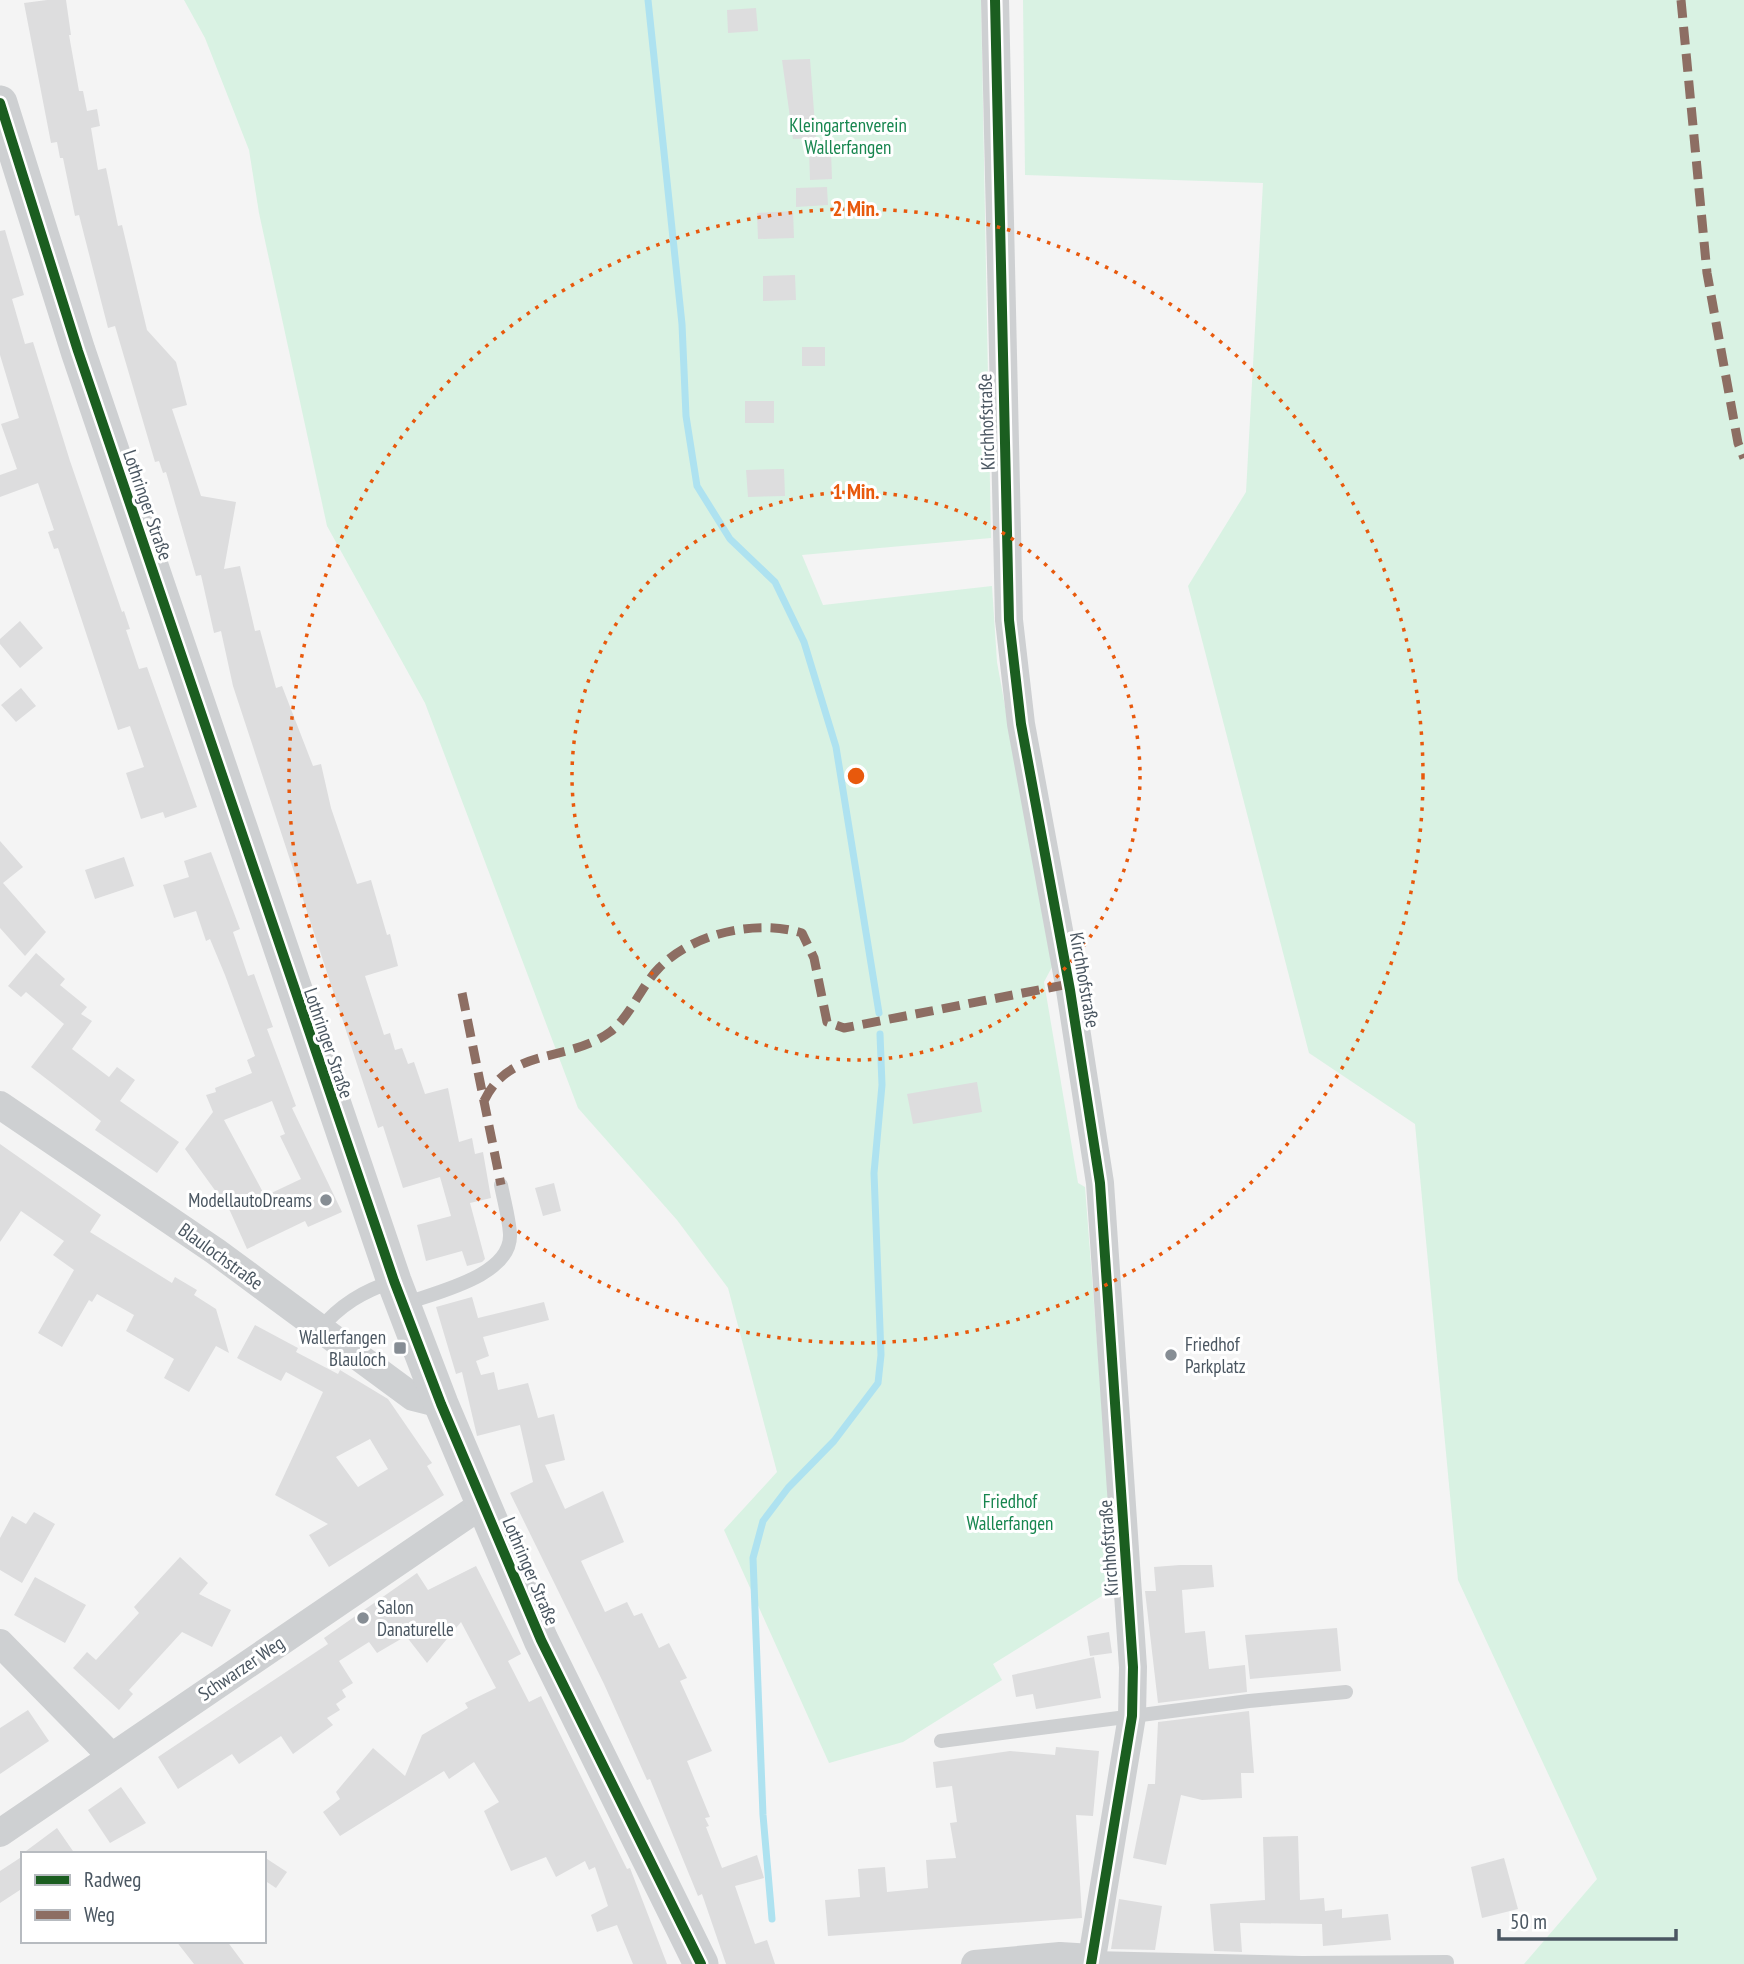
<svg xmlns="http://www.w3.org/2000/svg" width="1744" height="1964" viewBox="0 0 1744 1964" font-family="'PT Sans Narrow',sans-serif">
<rect width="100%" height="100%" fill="#f4f4f4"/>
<!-- green -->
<path fill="#d9f2e3" d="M184,0H981L991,538L802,555L823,605L992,586L997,662L1052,967L1044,982L1078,1183L1085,1187L1115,1576L1113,1589L993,1664L1002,1680L903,1742L829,1763L724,1530L777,1472L728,1288L677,1220L578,1108L425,703L327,526L259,213L249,150L205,38Z
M1023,0H1744V1964H1524L1597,1879L1458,1580L1415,1124L1309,1053L1188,586L1246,492L1263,183L1025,175Z"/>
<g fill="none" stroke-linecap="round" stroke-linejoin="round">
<!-- stream -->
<path stroke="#aee2f0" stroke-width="7" d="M648,0L682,324L686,416L697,486L730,539L775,582L804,642L836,747L879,1013
M772,1919L763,1815L753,1558L763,1521L788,1488L834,1441L878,1383L881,1355L874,1173L882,1085L880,1034"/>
</g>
<!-- building -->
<path fill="#ddddde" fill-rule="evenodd" d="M47,0H66L71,35H69L79,91H83L87,111L97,109L100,126L91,128L98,170L106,168L118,226L122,225L147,330L176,362L187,405L172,409L201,496L236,502L224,569L240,566L255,631L260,630L276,688L282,686L313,766L321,764L331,808L357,884L371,880L387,935L390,934L398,966L365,976L384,1035L390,1033L395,1050L402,1048L408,1064L414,1062L425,1094L448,1088L459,1142L472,1138L475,1154L483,1152L491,1198L470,1203L485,1259L482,1262L467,1266L462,1251L426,1261L417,1225L451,1216L440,1177L403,1188L383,1126L378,1128L233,686L221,631L214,633L201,575L196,576L166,472L163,473L159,461L155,462L115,326L108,328L79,215L75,216L63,158H60L57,142L51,143L24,3Z
M756,8L758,31L728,33L727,10Z
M810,59L816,138L793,139L782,60Z
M809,150H831L832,179L810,180Z
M827,187L828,205L796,207V188Z
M793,211L794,238L758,239L757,213Z
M5,230L24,295L12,299L25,344L33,342L70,461L122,612L124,611L130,629L126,630L139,669L147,667L197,807L165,818L163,812L141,819L126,773L144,767L130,726L118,730L58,548L54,549L48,532L54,530L38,483L0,497V475L17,469L1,424L19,418L0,355V231Z
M795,275L796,300L763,301V276Z
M802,347H825V366H802Z
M745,401H774V423H745Z
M784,469L785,496L748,497L746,470Z
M20,621L43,648L20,668L0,644V639Z
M21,688L36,706L16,722L1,705Z
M0,841L23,867L3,883L46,932L25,956L0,928Z
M211,852L240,929L233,932L248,976L254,974L273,1027L267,1029L296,1106L292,1108L342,1212L308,1227L305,1221L247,1249L230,1211L185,1149L213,1112L206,1095L216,1092L215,1088L252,1073L247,1060L255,1056L225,975L210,939L206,941L196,911L174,918L163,885L189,877L184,861ZM272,1101L285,1134L280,1136L301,1179L265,1196L224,1120Z
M124,857L134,886L95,899L85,870Z
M36,953L65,979L60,985L87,1007L81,1014L92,1021L72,1049L109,1077L117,1067L135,1080L120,1101L179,1142L157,1173L95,1130L101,1121L31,1067L64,1024L26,992L21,997L8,986Z
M977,1082L982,1112L913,1124L907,1094Z
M0,1144L101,1215L90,1232L172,1283L175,1277L197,1290L194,1295L216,1309L229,1353L216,1346L189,1392L164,1378L174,1359L126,1331L134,1315L97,1294L92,1302L89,1300L62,1347L38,1333L74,1270L53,1255L64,1241L21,1211L0,1242Z
M554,1183L561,1211L543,1216L535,1188Z
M472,1297L478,1318L544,1302L549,1320L483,1337L489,1356L476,1361L481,1375L494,1372L498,1390L528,1383L538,1418L554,1414L565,1460L545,1465L565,1509L603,1491L624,1542L581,1561L605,1612L627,1602L634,1616L642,1613L659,1648L669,1643L687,1678L680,1681L712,1751L687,1761L710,1817L705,1818L709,1826L706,1827L722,1868L757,1855L764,1878L735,1886L755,1944L767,1940L775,1964H726L702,1894L698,1896L650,1779L647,1780L604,1684L510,1493L533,1482L520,1425L477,1436L462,1372L456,1374L436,1307Z
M255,1325L298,1348L296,1352L338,1374L340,1370L388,1399L432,1463L427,1466L444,1495L329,1567L309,1535L328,1524L275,1495L323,1392L286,1372L281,1381L237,1358ZM370,1439L388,1469L358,1487L336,1457Z
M34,1512L55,1524L22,1583L0,1570V1538L12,1516L26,1524Z
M180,1557L208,1583L199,1594L231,1610L212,1647L182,1632L129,1690L133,1694L119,1710L73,1668L87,1652L96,1660L139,1613L134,1607Z
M1180,1565H1212L1214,1587L1182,1590L1185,1633L1205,1631L1209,1669L1245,1665L1247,1692L1158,1703L1145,1591H1156L1154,1567Z
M476,1566L521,1654L508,1661L529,1702L541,1696L627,1869L630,1868L667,1964H633L617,1925L597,1932L591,1915L608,1906L595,1867L589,1870L585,1861L556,1877L546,1857L511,1871L484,1811L499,1802L474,1762L449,1779L444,1771L340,1836L323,1812L340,1799L336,1792L373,1748L405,1776L422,1735L468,1708L465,1703L496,1688L461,1622L427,1663L406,1636L377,1653L369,1642L339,1661L353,1683L342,1690L346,1697L336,1704L340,1710L327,1718L333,1725L293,1754L281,1736L239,1764L232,1754L178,1789L158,1757L328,1644L324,1638L417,1573L428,1590Z
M35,1577L86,1605L65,1643L14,1615Z
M1337,1628L1341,1671L1250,1679L1245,1635Z
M1109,1632L1112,1653L1090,1656L1087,1636Z
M1094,1657L1101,1698L1036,1709L1033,1694L1016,1697L1012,1675Z
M28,1710L49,1741L0,1774V1728Z
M1249,1711L1254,1773H1241L1242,1798L1202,1800L1181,1795L1166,1865L1133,1858L1148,1784H1155L1158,1722Z
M1056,1747L1099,1751L1093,1816L1076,1815L1082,1918L828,1936L825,1900L860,1897L858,1869L885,1867L887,1892L928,1888L926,1860L956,1858L950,1823L957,1822L952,1786L936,1788L933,1762L1010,1751L1055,1755Z
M121,1787L146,1823L110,1843L88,1810Z
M57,1828L75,1854H22Z
M1298,1836L1300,1900L1324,1898L1325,1911L1342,1909V1918L1388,1914L1391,1940L1323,1946L1322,1924L1240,1923L1242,1952L1214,1951L1210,1904L1265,1900L1263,1837Z
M23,1856V1888L0,1903V1871Z
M264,1857L287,1872L276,1888L264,1880Z
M1504,1858L1518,1909L1482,1918L1471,1867Z
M1119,1899L1162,1906L1155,1950L1111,1949Z
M176,1941H227L244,1964H194Z"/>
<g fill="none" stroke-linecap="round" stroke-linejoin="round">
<!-- service -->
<path stroke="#ced0d2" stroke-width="14" d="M404,1304C436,1292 512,1276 510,1234C509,1218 504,1201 501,1185
M319,1330C340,1305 363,1291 394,1281
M941,1741L1249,1701L1346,1692
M1092,1958L1302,1963L1447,1962"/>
<!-- minor -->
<path stroke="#ced0d2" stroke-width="28" d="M995,0L1009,620L1021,724L1070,990L1100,1183L1133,1667L1132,1716L1091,1964
M0,1105L215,1251L413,1397L441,1404
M0,1643L111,1756
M0,1833L483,1504
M975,1964L1060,1956L1092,1958"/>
<!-- tertiary -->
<path stroke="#ced0d2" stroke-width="35" d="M0,103L78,351L394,1281L441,1404L541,1640L701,1964"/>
<!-- quiet -->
<path stroke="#8d6e63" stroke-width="9" stroke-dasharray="18 9" stroke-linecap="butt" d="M1681,0L1707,273L1738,443L1744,458
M462,993L501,1185
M484,1101C510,1046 568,1063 610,1032C631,1016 641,986 659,968C693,933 756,919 802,933L814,958L827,1022L844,1028L1069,984"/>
<!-- cycleway casing -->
<g stroke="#fff" stroke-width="15">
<path id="cycleway" d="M995,0L1009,620L1021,724L1070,990L1100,1183L1133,1667L1132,1716L1091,1964
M0,103L78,351L394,1281L441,1404L541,1640L701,1964"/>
</g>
<!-- cycleway -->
<use href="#cycleway" stroke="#1b5e20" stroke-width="10"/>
</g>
<!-- distance rings -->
<g fill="none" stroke="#e8590c" stroke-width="3.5" stroke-dasharray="3.5 7">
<circle cx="856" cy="776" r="284"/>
<circle cx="856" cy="776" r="567"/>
</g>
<!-- markers -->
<g fill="#868d94" stroke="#fff" stroke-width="2.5">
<circle cx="326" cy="1200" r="7"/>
<rect x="393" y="1341" width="14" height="14" rx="3.5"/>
<circle cx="1171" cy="1355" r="7"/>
<circle cx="363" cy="1618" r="7"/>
</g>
<g text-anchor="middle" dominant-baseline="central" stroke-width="6" stroke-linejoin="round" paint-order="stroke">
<!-- park labels -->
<g font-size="19" fill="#17864f" stroke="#fff">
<text x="848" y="125">Kleingartenverein<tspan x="848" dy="22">Wallerfangen</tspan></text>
<text x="1010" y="1501">Friedhof<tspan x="1010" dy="22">Wallerfangen</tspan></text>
</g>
<!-- street labels -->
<g font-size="19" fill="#4a5661" stroke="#fff">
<text transform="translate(986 422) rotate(-92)">Kirchhofstraße</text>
<text transform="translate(148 505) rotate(71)">Lothringer Straße</text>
<text transform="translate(1085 980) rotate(80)">Kirchhofstraße</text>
<text transform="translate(329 1043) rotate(71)">Lothringer Straße</text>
<text transform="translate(221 1256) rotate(36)">Blaulochstraße</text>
<text transform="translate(1108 1548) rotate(-94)">Kirchhofstraße</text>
<text transform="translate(531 1571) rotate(67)">Lothringer Straße</text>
<text transform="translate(241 1668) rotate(-34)">Schwarzer Weg</text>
</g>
<!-- poi labels -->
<g font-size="19" fill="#4a5661" stroke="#fff" text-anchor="end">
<text x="312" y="1200">ModellautoDreams</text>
<text x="386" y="1337">Wallerfangen<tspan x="386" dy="22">Blauloch</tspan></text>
<text x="1185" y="1344" text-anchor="start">Friedhof<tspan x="1185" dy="22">Parkplatz</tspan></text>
<text x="377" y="1607" text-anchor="start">Salon<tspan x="377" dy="22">Danaturelle</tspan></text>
</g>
</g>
<circle cx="856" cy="776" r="10" fill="#e8590c" stroke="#fff" stroke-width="3.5"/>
<g font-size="21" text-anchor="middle" font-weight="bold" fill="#e8590c" stroke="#fff" stroke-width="6" stroke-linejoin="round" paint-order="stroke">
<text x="856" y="216">2 Min.</text>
<text x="856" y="499">1 Min.</text>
</g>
<!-- legend -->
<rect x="21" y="1852" width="245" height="91" fill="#ffffff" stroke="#b7bbc0" stroke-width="2"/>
<rect x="35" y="1875" width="35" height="10" fill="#1b5e20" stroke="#b7bbc0" stroke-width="2"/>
<text x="84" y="1887" font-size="21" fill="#4a5661">Radweg</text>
<rect x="35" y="1910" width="35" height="10" fill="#8d6e63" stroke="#b7bbc0" stroke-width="2"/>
<text x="84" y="1922" font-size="21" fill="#4a5661">Weg</text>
<!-- scale -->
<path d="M1499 1929v10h177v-10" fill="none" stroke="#4a5661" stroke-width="3.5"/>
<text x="1510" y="1929" font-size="21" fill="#4a5661" stroke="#ffffff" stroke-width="5" paint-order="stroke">50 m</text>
</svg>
